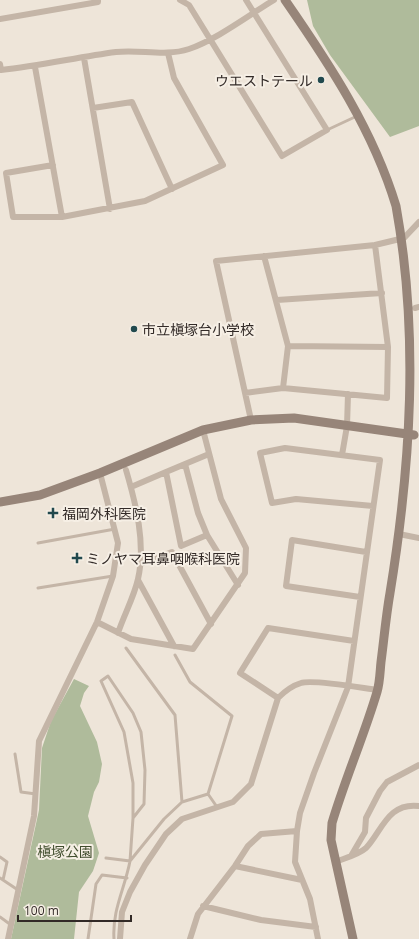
<svg xmlns="http://www.w3.org/2000/svg" width="419" height="939" viewBox="0 0 419 939" font-family="'Open Sans','Noto Sans JP',sans-serif">
<rect width="100%" height="100%" fill="#eee5d9"/>
<!-- green -->
<path fill="#afbb9b" d="M307,0H419V126L390,137L330,55L313,26Z
M74,679L89,686L84,693L80,706L97,742L102,764L99,782L94,792L88,816L99,853L93,871L79,892L74,939H11L39,810L42,748L51,721Z"/>
<g fill="none" stroke-linecap="round" stroke-linejoin="round">
<!-- lane -->
<path stroke="#c4b5a7" stroke-width="3" d="M327,130L357,116
M38,543L115,529
M38,588L113,576
M126,648L175,715L182,802L208,794
M175,655L190,682L232,716L208,794L217,807
M15,754L21,792L36,794
M133,818V783L124,732L101,681L108,676L133,713L141,732L145,770L144,804L133,818L130,861L164,819L182,802
M0,857L7,862L3,880
M106,858L130,861C125,888 112,910 114,939
M0,878L18,890
M0,917L11,925
M88,939L96,884L102,875L127,878"/>
<!-- street -->
<path stroke="#c4b5a7" stroke-width="6" d="M180,0L189,5L282,156L327,130L246,0
M0,19L98,2V0
M84,58L110,209
M0,64L1,70C40,66 78,57 116,52C140,49 165,57 189,49C216,40 249,15 274,0
M35,67L62,217
M93,108L132,102L172,189
M53,165L6,173L13,217H62L145,201L223,165L174,78L168,53
M264,256L288,346L283,388
M277,300L382,293
M415,308L419,307
M288,346L388,347
M245,393L283,388L387,398L388,347L375,245L404,238L419,222
M251,420L216,261L375,245
M342,455L347,426L348,394
M166,472L185,464
M131,487L166,472L181,546L207,535L198,513L185,464L209,454
M399,534L419,538
M207,535L238,585
M140,564L172,552L211,624
M138,580L174,646
M360,597L286,586L292,540L366,552
M97,622L131,639L193,649L245,573L246,548L221,499L203,430
M118,633C124,615 134,597 138,579C146,544 136,504 126,470
M278,698L240,673L268,628L354,641
M351,856L365,832L366,818L380,791L387,782L419,765
M335,862C345,858 358,855 366,848C382,831 388,802 419,806
M235,866L302,880
M203,906L261,920L316,927
M8,939L34,816L39,741L97,622L113,576L118,543L100,473
M120,939L122,912L130,892L145,865L166,834L182,819L233,802L251,784L278,698C285,691 291,686 301,683C313,679 362,688 378,690
M190,939L198,914L235,866L248,846L261,834L297,831
M318,939L310,899L295,862L297,831L300,813L314,773L348,687L380,460L285,448L260,453L272,503L296,499L373,506"/>
<!-- secondary -->
<path stroke="#978579" stroke-width="9" d="M285,0C330,65 373,130 396,206C419,334 411,464 390,593C386,616 384,639 381,662C380,671 380,682 377,692C364,736 345,779 332,823L331,840L353,939
M0,502L40,495L100,473L203,430L251,420L294,418L414,435"/>
</g>
<!-- markers -->
<g fill="#21494e" stroke="#f6efe5" stroke-width="1.5">
<circle cx="321" cy="80" r="4"/>
<circle cx="134" cy="329" r="4"/>
<path d="M51 507h4v4h4v4h-4v4h-4v-4h-4v-4h4z"/>
<path d="M75 552h4v4h4v4h-4v4h-4v-4h-4v-4h4z"/>
</g>
<g text-anchor="middle" dominant-baseline="central" stroke-width="4" stroke-linejoin="round" paint-order="stroke">
<!-- poi labels -->
<g font-size="14" fill="#322a27" stroke="#f6efe5" text-anchor="start">
<text x="313" y="80" text-anchor="end">ウエストテール</text>
<text x="142" y="329">市立槇塚台小学校</text>
<text x="62" y="513">福岡外科医院</text>
<text x="86" y="558">ミノヤマ耳鼻咽喉科医院</text>
</g>
<!-- park labels -->
<g font-size="14" fill="#404d2d" stroke="#f6efe5">
<text x="65" y="851">槇塚公園</text>
</g>
</g>
<!-- scale -->
<path d="M18 915v6h113v-6" fill="none" stroke="#322a27" stroke-width="2"/>
<text x="24" y="915" font-size="12" fill="#322a27" stroke="#f6efe5" stroke-width="3" paint-order="stroke">100 m</text>
</svg>
